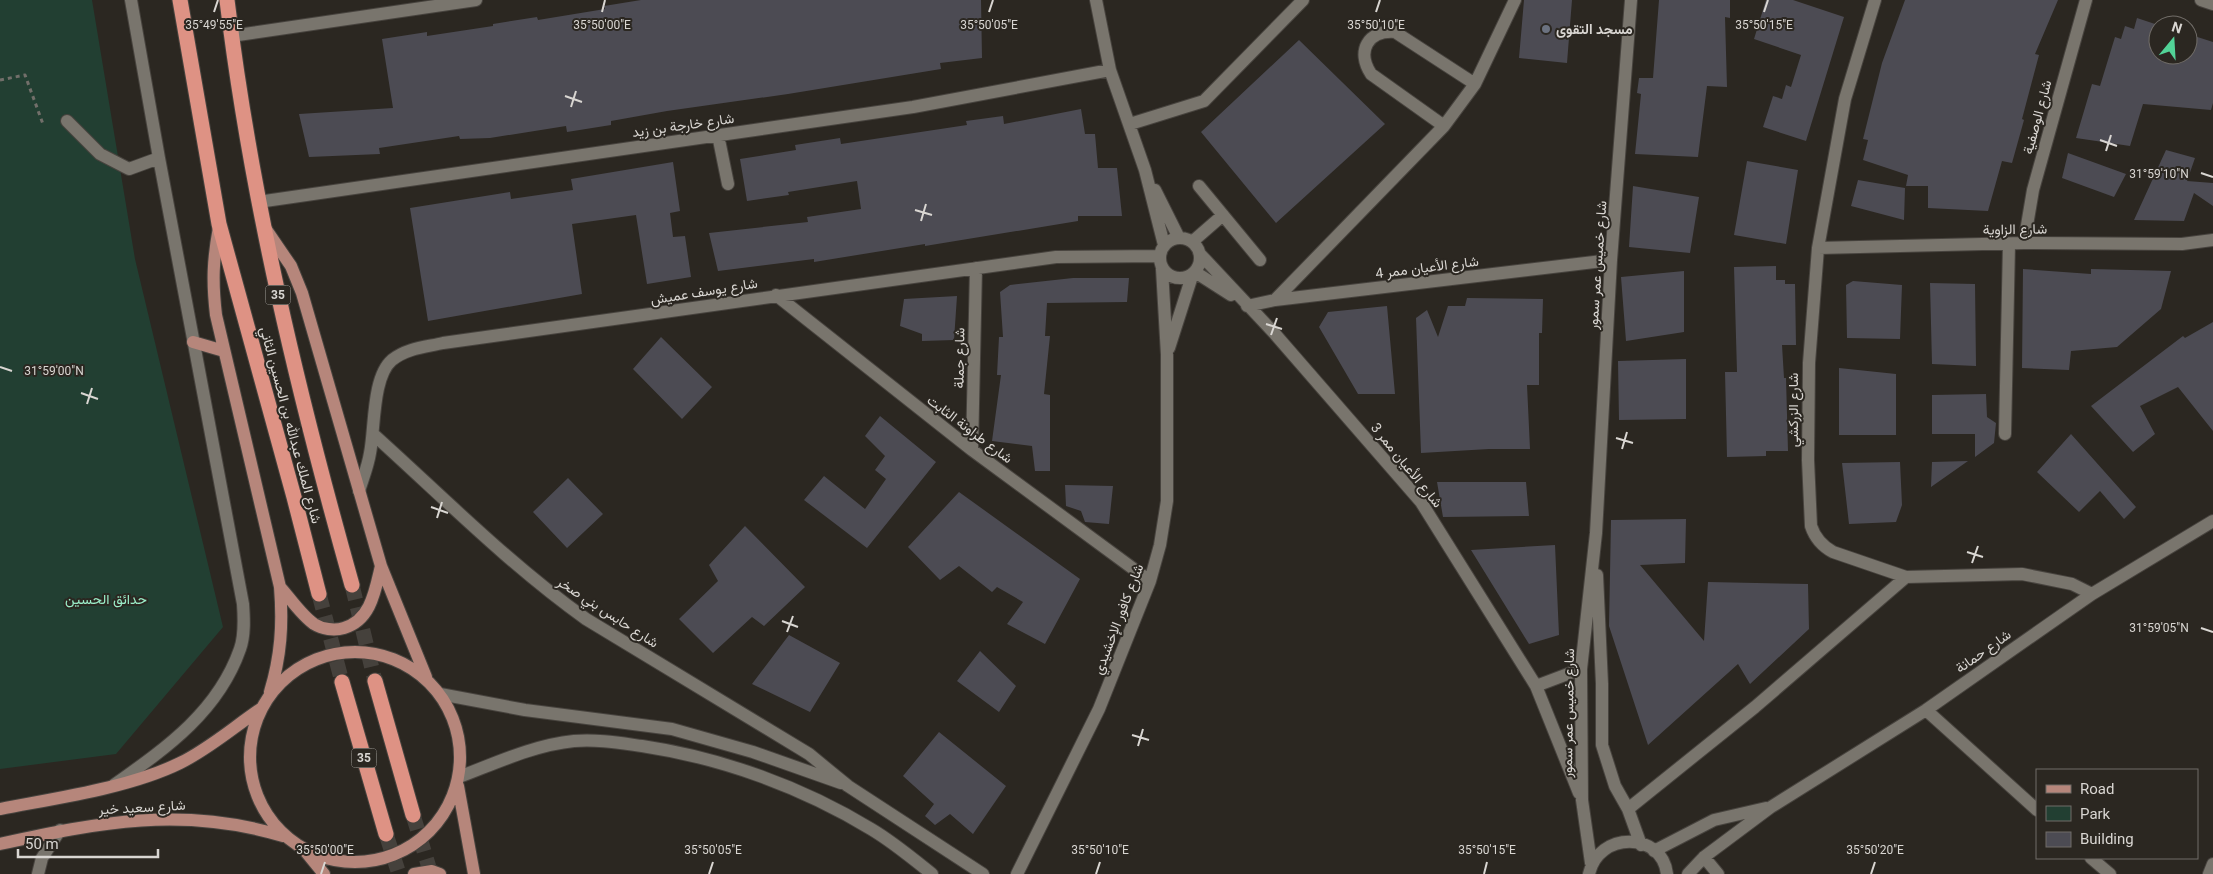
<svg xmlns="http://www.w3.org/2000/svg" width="2213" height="874" viewBox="0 0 2213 874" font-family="Roboto,Vazirmatn,sans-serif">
<rect width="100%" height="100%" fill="#2b2721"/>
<!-- green -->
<path fill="#223f32" d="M0,0H92L135,259L223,627L116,754L0,769Z"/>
<!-- building -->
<path fill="#4c4b53" d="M641,0H981L982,58L940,63L941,69L788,94L667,111L611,121V125L567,132L566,126L490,138L460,139L459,136L379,148L380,154L309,157L299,114L393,108L382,39L427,32V36L493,26V24L537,17L538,20L605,9L604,6Z
M1524,0H1572L1567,63L1519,58Z
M1659,0H1730V18L1725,17L1727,87L1707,86L1698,157L1635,154L1641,94L1637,93L1639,78H1653Z
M1766,0H1793L1844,17L1806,141L1763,127L1773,96L1782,99L1786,85L1791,87L1801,55L1754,39Z
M1905,0H2058L2035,54L2039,55L2022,119L2024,120L2012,163L2002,161L1988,211L1928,208V186H1906L1908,175L1863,160L1868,140L1863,139L1882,63Z
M2137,18L2158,25V55H2188V34L2213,42V103L2211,110L2143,104L2130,146L2076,138L2092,84L2100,86L2115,37L2121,39L2125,26L2134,29Z
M1299,40L1385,124L1276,223L1201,132Z
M1081,109L1085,134H1095L1098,168H1117L1122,216H1078V221L925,246V244L814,262V259L718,271L709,233L808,222L807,217L861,209L857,181L788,192L789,195L747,201L740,159L796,150L795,145L840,138L841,144L967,125L966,121L1003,116L1004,124Z
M2166,150L2195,158L2187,181L2213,183V206L2194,193L2184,221L2134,220Z
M2068,153L2126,174L2114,197L2062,178Z
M1747,161L1798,170L1786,244L1734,235Z
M673,162L680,211L670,213L673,237L685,236L691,277L647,284L636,215L572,224L582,294L428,321L410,208L510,192L511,199L573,190L571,179Z
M1858,180L1905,188L1904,220L1851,206Z
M1633,186L1699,197L1690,253L1629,247Z
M1776,266V280H1785V284H1795L1796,345H1782L1784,378H1786L1788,451H1766V456L1727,457L1725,372H1737L1734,267Z
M2023,269L2091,274V269L2171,271L2161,309L2117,347L2071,351L2069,370L2022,368Z
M1684,271V332L1626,341L1621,277Z
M1073,278H1129L1127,302L1047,303L1045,336H1050L1044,394L1050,395V471H1035L1032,446L992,441L1001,375H997L999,337H1003L1000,292L1010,285Z
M1853,281L1902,285L1900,339L1847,338L1846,285Z
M1930,283L1975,284L1976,366L1932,364Z
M957,296L954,340L922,341V334L900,326L904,299Z
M1467,298L1543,299L1542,333H1539V385H1527L1530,449H1489L1421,453L1416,318L1427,310L1438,337L1448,306H1465Z
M1387,306L1395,394H1358L1319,327L1328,312Z
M2213,322V431L2178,387L2140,406L2155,434L2133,452L2091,406L2183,336L2185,338Z
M661,337L712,387L682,419L633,369Z
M1686,359V419L1619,420L1618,361Z
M1839,368L1896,374V435H1839Z
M1986,394L1987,417L1996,423L1994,443L1975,457V434H1932V395Z
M880,416L936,462L867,548L804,500L824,476L865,509L886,479L875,470L885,456L865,436Z
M2071,434L2136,507L2124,519L2100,491L2079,512L2037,472Z
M1968,461L1931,487L1932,462Z
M1900,462L1902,505L1896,522L1849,524L1842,463Z
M568,478L603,514L567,548L533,512Z
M1437,482H1526L1529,516L1443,517Z
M1065,485L1113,486L1109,524L1085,522L1081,511L1066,506Z
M959,492L1080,579L1045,644L1007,624L1023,602L997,587L992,592L959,566L940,580L908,547Z
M1686,519L1685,563L1640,565L1704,641L1708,582L1808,584L1809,629L1750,684L1738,664L1648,745L1609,626L1611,520Z
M745,526L805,587L764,626L752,617L713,653L679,619L718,581L709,565Z
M1555,545L1559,635L1529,644L1471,550Z
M789,635L840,663L810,712L752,684Z
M980,651L1016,686L999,712L957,681Z
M939,732L1006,786L973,834L950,814L935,825L925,816L934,804L903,776Z"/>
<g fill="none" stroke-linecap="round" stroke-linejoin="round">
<!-- highway-tunnel -->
<path stroke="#45413c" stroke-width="15" stroke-dasharray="15 8" stroke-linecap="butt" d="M352,585L375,681
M319,594L342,682
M413,815L431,874
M386,834L399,874"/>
<!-- minor casing -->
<g stroke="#47433e" stroke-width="14">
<path id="minor" d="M1096,0L1110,70L1145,170L1164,245
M1875,0L1845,99L1818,248L1809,363L1808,460L1811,526C1815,538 1822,546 1833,552L1906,577L2022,574L2072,584L2092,594
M2201,0L2213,4
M231,36L476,0
M67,121L100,154L129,169L159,158
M1130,124L1204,101L1303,0
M1444,126L1371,74C1356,51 1368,30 1395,32L1475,84
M718,135L728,184
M1199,186L1260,260
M1155,190L1179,238
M258,202L913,107L1110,70
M1160 258a20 20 0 1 1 40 0a20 20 0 1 1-40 0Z
M1192,242L1223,215
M2024,243L2033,190L2086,0
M1818,248L2024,243L2182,244L2213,240
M1200,254L1275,334L1421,502L1536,686L1579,793
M1195,272L1231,295
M776,295L972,450L1150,581
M1275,300L1444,126L1475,84L1515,0
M1247,306L1275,300L1611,260
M1169,348L1193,273
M373,434C443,497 509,564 586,619L809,754L848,786L983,874
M2005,434L2009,244
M972,450L976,268
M359,491C363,478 368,466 370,453C375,429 372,377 392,360C407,348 426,347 443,343L1056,257L1159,256
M1597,575L1602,684V745L1615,786L1628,809L1641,845
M1536,686L1581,669
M440,694L525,710L672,729L753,752L841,783
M1926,710L2037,810
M459,777C496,763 534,745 574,741C597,739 620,743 642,746C722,758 802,787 871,829C893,842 912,858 932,874
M114,785C166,748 218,712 240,649C245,635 244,618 243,604L159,158L131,0
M1628,809L1755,707L1906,577
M1654,851L1714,820L1766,808
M1704,857L1718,874
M2091,858L2110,874
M1591,863L1582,800L1581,669L1596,533L1611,260L1631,0
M38,874L42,858L60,830
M1017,874L1099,709L1150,581L1160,545L1167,501V355L1162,269
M1589,874C1598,831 1662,831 1667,874
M1688,874L1704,857L1771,807L1926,710L2092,594L2213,521
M2209,874L2213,864"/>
</g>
<!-- major casing -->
<g stroke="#47433e" stroke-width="14">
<path id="major" d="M219,227C213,260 212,281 216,315L280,587C283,624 281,656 270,692
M265,228L291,266L302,293L381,566L426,677
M193,342L224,351
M280,587C290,598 301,615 314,624C322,629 334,631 344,628C371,620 375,591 381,566
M250 757a105 105 0 1 1 210 0a105 105 0 1 1-210 0Z
M458,786L474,874
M0,809C56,798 129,788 180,763C209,749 235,726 262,708
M0,844C99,822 183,806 283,836
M306,852L324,874
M414,874L432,871L440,874"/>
</g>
<!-- highway casing -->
<g stroke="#47433e" stroke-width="17">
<path id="highway" d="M180,0L219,224L294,497L319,594
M227,0C251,198 298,393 352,585
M375,681L413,815
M342,682L386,834"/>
</g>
<!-- path -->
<path stroke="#726f6a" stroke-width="3" stroke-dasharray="4 4" stroke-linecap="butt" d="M0,80L25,75L43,124"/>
<!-- minor -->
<use href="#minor" stroke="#79756d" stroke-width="12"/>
<!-- major -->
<use href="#major" stroke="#b6867b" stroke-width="12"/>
<!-- highway -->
<use href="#highway" stroke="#de9284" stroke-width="15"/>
</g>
<!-- ticks -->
<path fill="none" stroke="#d9d6d2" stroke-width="2" d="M214,12L218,0M602,12L605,0M989,12L993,0M1376,12L1380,0M1764,12L1768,0M565,96L582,102M571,107L576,91M2100,140L2117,146M2106,151L2111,135M2201,173L2213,177M915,210L932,215M921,221L926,204M1266,324L1282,329M1271,335L1277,318M0,367L12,371M81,393L98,399M87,404L92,388M1616,438L1633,443M1622,449L1627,432M431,507L448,513M437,518L442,502M1967,552L1983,557M1972,563L1978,546M782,621L798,627M2201,628L2213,632M787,632L793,616M1132,735L1149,740M1138,746L1143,729M321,874L325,862M709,874L713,862M1096,874L1100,862M1484,874L1487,862M1871,874L1875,862"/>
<!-- markers -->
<circle fill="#6b7280" stroke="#2b2721" stroke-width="2" cx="1546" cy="29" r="5"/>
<g text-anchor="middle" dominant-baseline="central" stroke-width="4" stroke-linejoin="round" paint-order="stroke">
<!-- shield labels -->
<g fill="#2b2721" stroke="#a5a29d" stroke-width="1">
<rect x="265.5" y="285.5" width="25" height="19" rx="4"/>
<rect x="351.5" y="748.5" width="25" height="19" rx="4"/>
</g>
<g font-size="12" font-weight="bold" fill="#d9d6d2">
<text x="278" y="295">35</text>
<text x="364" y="758">35</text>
</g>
<!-- poi labels -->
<g font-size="14" font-weight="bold" fill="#d9d6d2" stroke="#2b2721" text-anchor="start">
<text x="1556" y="29">مسجد التقوى</text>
</g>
<!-- street labels -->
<g font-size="14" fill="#d9d6d2" stroke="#2b2721">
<text transform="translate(2037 117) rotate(-75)">شارع الوصفية</text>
<text transform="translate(683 125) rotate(-8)">شارع خارجة بن زيد</text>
<text transform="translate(2015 229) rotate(-1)">شارع الزاوية</text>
<text transform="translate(1597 265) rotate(-86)">شارع خميس عمر سمور</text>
<text transform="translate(1427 267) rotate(-7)">شارع الأعيان ممر 4</text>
<text transform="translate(704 291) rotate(-9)">شارع يوسف عميش</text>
<text transform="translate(959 358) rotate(-89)">شارع جملة</text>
<text transform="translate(1793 410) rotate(-90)">شارع الزركشي</text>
<text transform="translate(291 425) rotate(75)">شارع الملك عبدالله بن الحسين الثاني</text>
<text transform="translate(970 429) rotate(37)">شارع طراونة الثابت</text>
<text transform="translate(1407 465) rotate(51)">شارع الأعيان ممر 3</text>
<text transform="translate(608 612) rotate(33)">شارع حابس بني صخر</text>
<text transform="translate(1118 619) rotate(-69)">شارع كافور الإخشيدي</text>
<text transform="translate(1983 651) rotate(-35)">شارع حمانة</text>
<text transform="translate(1568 713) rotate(-89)">شارع خميس عمر سمور</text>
<text transform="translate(142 807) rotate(-3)">شارع سعيد خير</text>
</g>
<!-- park labels -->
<g font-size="14" fill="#9beec9" stroke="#2b2721">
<text x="106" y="599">حدائق الحسين</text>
</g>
</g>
<g font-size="12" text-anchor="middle" fill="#d9d6d2" stroke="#2b2721" stroke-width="4" stroke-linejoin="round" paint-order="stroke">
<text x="214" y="29">35°49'55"E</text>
<text x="602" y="29">35°50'00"E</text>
<text x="989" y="29">35°50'05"E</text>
<text x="1376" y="29">35°50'10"E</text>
<text x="1764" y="29">35°50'15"E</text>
<text x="2159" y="178">31°59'10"N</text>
<text x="54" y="375">31°59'00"N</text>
<text x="2159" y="632">31°59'05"N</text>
<text x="325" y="854">35°50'00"E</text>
<text x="713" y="854">35°50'05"E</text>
<text x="1100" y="854">35°50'10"E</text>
<text x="1487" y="854">35°50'15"E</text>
<text x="1875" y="854">35°50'20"E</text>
</g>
<!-- legend -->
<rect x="2036" y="769" width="162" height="90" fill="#2b2721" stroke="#716d68"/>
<rect x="2046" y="785" width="25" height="8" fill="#b6867b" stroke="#716d68"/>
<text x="2080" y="794" font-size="15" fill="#d9d6d2">Road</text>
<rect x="2046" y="806" width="25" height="15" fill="#223f32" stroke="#716d68"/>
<text x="2080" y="819" font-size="15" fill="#d9d6d2">Park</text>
<rect x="2046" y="832" width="25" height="15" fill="#4c4b53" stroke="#716d68"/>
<text x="2080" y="844" font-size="15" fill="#d9d6d2">Building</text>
<!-- north arrow -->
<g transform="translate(2173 40) rotate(18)"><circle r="24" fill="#2b2721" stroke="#716d68"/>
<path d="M0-4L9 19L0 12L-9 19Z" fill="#52d397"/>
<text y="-8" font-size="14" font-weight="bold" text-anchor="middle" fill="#d9d6d2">N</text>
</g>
<!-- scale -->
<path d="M18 849v8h140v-8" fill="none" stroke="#d9d6d2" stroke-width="2.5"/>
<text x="25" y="849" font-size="15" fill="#d9d6d2" stroke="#2b2721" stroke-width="4" paint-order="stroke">50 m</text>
</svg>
